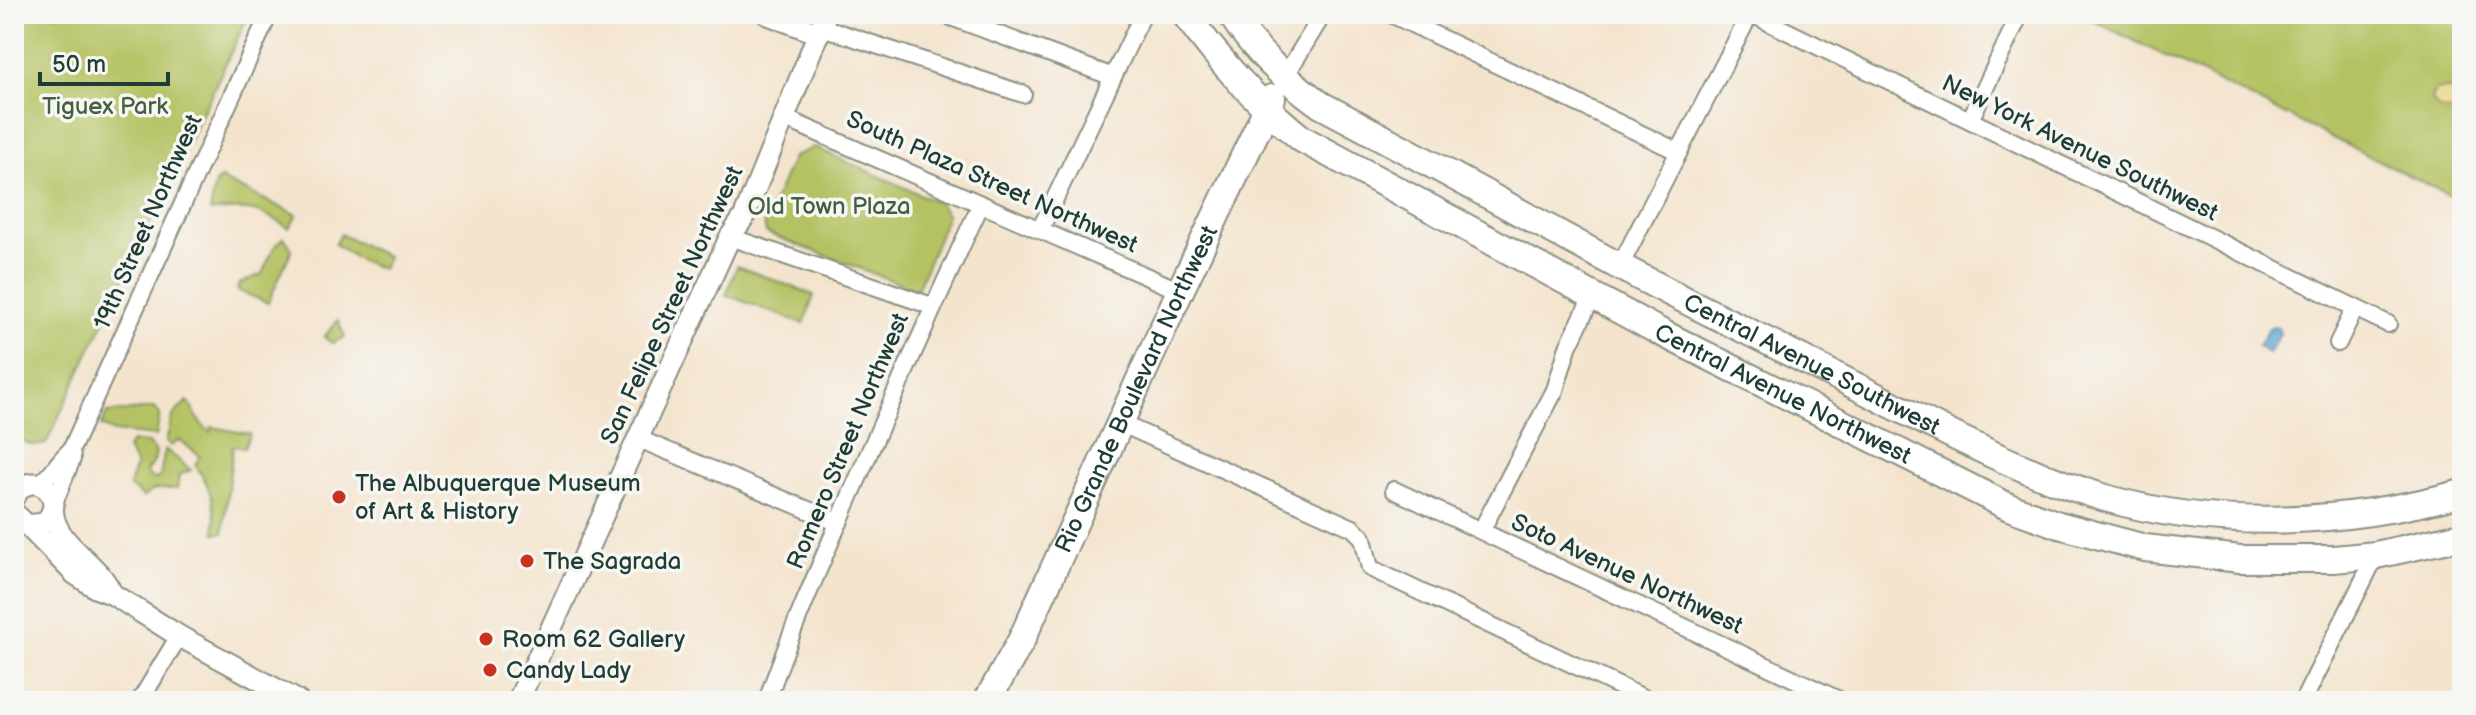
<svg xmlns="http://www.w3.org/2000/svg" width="2476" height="715" viewBox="0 0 2476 715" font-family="'Balsamiq Sans',sans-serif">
<rect width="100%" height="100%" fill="#f6f6f2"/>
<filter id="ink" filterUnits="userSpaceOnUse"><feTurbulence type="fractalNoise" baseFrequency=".0125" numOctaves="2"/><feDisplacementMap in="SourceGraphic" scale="16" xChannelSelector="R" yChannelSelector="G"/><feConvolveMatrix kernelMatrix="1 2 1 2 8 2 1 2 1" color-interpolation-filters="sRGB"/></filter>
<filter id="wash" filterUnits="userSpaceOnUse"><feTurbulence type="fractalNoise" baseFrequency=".006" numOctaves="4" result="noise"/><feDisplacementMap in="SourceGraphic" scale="32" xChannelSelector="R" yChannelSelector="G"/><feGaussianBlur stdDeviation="1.8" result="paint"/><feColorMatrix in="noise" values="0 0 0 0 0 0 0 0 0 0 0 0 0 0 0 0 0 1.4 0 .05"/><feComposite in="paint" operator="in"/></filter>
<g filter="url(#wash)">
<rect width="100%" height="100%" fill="#f4e4ce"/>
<!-- green -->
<path fill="#b5c264" stroke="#6a804c" stroke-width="2" d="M14,14H249L46,444C29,449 23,442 14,430Z
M2080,14H2462V201L2453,197Z
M814,147L939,203L947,215L917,290L766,233L764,223L793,157Z
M221,179L297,215L289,228C259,208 245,207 210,212L215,183Z
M341,234L387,257L382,269L359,260L335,244Z
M284,237L292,249L268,303L237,290L239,284L262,274L273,249Z
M737,266L814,295L804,324L726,295Z
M338,320L345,337L332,343L324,337Z
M187,401C197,412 197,424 211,432L212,427L250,434L244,448L233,446L223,533H215C216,506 211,486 195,465L200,456L179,440L171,446L166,442L172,417Z
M154,408L160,414L156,436L114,432L101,426L107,413Z
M131,442L148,443L156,452L154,462L146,471L150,477L156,479L160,477L165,449L191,470L179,475L177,489H155L143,497L129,486L136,464L127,449Z"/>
<!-- sand -->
<path fill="#eeda9e" stroke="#868c69" stroke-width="2" d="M2462,80V108C2451,114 2437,111 2431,100L2435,90L2443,89L2456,91L2457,82Z"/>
<!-- water -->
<path fill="#61acd9" stroke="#407486" stroke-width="2" d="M2274,326L2278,327L2280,334L2268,353L2258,346L2269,328Z"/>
</g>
<g filter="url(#ink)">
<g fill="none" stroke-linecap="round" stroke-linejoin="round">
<!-- minor casing -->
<g stroke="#8a9081" stroke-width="20">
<path id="minor" d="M943,14L1113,77
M1391,14L1679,152
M1752,14L2388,324
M822,27L1023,94
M1284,78L1323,14
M784,118L1180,291
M1970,120L2020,14
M1040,230L1143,14
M730,237L932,306
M1620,266L1750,14
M2338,343L2355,308
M1122,424L1353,528L1363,538L1370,568L1650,701
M639,439L839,523
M38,484C52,476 58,460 71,450
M1394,490L1841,701
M54,503L72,459L71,450L269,14
M1481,531L1555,390L1568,347L1592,297
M140,701L179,636
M767,701C791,630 822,561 852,492C894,396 936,299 981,204
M2303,701L2376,555"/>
</g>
<!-- tertiary casing -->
<g stroke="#8a9081" stroke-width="24">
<path id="tertiary" d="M767,14L819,34
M14,497C33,463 73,501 42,524L27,525L14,513
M53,512C56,546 98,561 112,594
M27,525L75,574L96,588L112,594L179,636L298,701
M518,701L730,237L744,217L826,14"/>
</g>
<!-- primary casing -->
<g stroke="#8a9081" stroke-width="30">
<g id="primary">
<path id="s1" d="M1185,14C1222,64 1254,100 1302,139L1660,332L2009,507L2059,525L2145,548L2240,559H2334L2376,555L2462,536"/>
<path id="s2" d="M1231,14C1255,52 1285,79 1321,105C1420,157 1518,212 1617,265C1687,302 1758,336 1828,372C1919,417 2008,469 2105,498C2221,531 2347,524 2462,493"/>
<path id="s3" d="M987,701L1021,641L1180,291L1272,98"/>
</g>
</g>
<!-- minor -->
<use href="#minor" stroke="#fff" stroke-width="16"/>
<!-- tertiary -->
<use href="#tertiary" stroke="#fff" stroke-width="20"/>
<!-- primary -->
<use href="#primary" stroke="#fff" stroke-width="26"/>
</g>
</g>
<!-- markers -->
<g fill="#c8321e" stroke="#f6f6f2" stroke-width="3">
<circle cx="339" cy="497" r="8"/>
<circle cx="527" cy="561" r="8"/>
<circle cx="486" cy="639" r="8"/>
<circle cx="490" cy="670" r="8"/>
</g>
<g text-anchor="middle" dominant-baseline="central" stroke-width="7" stroke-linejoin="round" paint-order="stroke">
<!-- park labels -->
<g font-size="24" fill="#445e40" stroke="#f6f6f2">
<text x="105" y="106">Tiguex Park</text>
<text x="829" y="206">Old Town Plaza</text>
</g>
<!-- street labels -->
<g font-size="24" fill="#1f3d34" stroke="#f6f6f2">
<text transform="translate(2080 148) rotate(26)">New York Avenue Southwest</text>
<text transform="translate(992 182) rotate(24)">South Plaza Street Northwest</text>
<text transform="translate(148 222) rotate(-66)">19th Street Northwest</text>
<text transform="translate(672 305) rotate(-65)">San Felipe Street Northwest</text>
<text stroke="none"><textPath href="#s2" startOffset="684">Central Avenue Southwest</textPath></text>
<text stroke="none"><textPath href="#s3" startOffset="346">Rio Grande Boulevard Northwest</textPath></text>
<text stroke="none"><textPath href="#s1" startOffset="716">Central Avenue Northwest</textPath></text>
<text transform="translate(848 441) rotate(-67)">Romero Street Northwest</text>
<text transform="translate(1627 574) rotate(25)">Soto Avenue Northwest</text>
</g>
<!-- poi labels -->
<g font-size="24" fill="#1f3d34" stroke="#f6f6f2" text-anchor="start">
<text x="355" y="483">The Albuquerque Museum<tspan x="355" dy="28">of Art &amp; History</tspan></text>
<text x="543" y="561">The Sagrada</text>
<text x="502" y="639">Room 62 Gallery</text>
<text x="506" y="670">Candy Lady</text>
</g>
</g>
<!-- margin -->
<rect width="2476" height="715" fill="none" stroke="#f6f6f2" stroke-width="48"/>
<!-- scale -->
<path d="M40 72v12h128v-12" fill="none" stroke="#1f3d34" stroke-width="4"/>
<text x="52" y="72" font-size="24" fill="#1f3d34" stroke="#f6f6f2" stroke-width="6" paint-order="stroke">50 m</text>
</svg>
